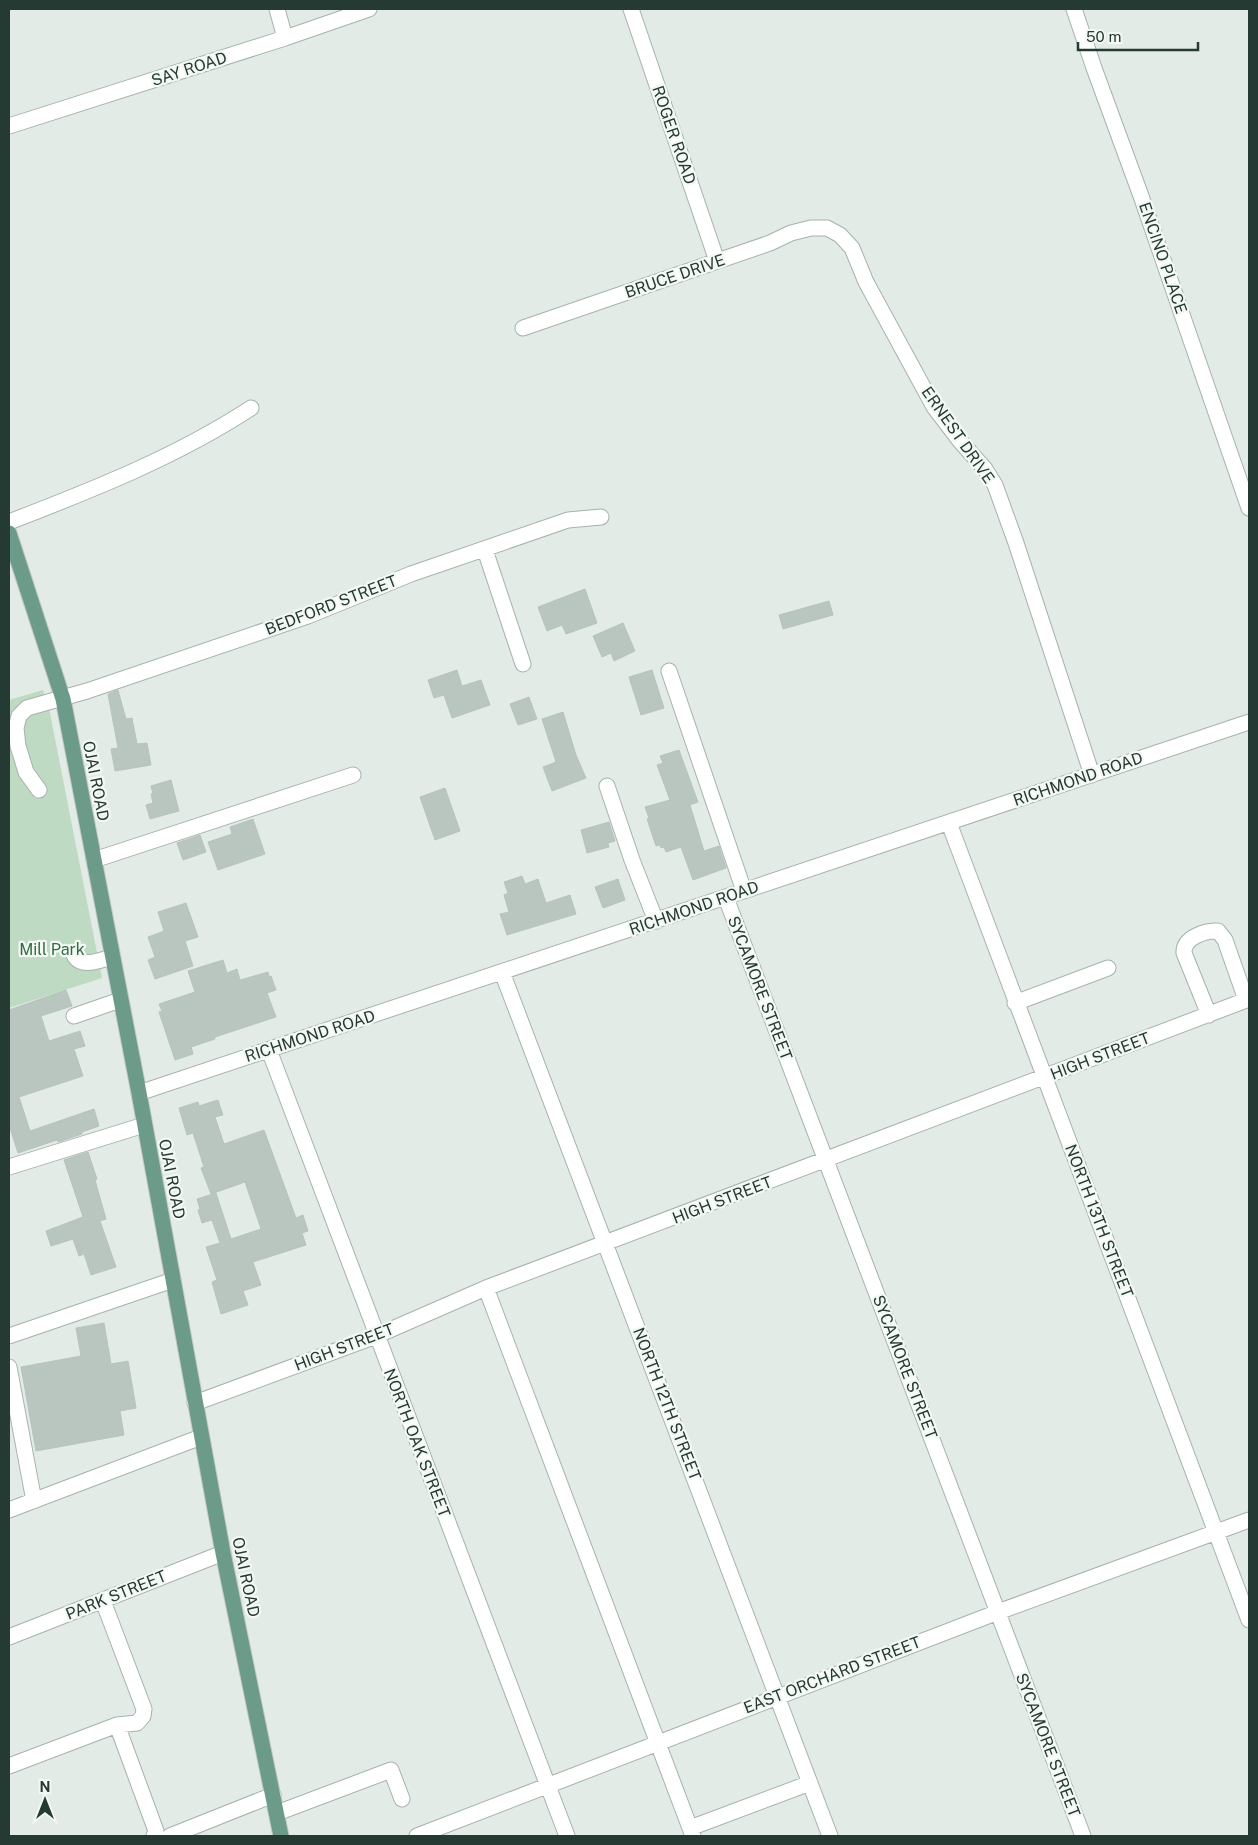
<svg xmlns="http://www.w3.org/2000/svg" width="1258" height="1845" viewBox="0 0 1258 1845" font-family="'Public Sans',sans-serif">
<rect width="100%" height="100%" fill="#e3ebe7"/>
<!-- green -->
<path fill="#bfdac3" d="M43,690L49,708L102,978L9,1008V700Z"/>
<!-- building -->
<path fill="#b9c6bf" stroke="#b7c4bd" d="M585,589L597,623L566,634L562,625L547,631L538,607Z
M829,601L833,615L783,629L779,615Z
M623,623L635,651L614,661L611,653L602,657L593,636Z
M457,670L462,686L481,680L490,705L452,718L444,695L434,698L428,680Z
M652,670L664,708L641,715L629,677Z
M118,690L126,719L132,718L137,744L147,743L151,765L115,771L111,749L118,748L108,694Z
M529,697L537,719L518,725L510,704Z
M563,712L576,755L586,778L552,791L543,767L556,762L542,719Z
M679,750L698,802L690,805L704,851L719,846L726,868L693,880L681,847L666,852L664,847L661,848L660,845L656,846L647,819L649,818L645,807L670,800L657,765L663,763L660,756Z
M171,780L179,811L150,819L146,805L153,803L151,794L153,793L151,786Z
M445,788L460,831L435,840L420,797Z
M253,819L265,854L218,870L208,842L232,834L230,827Z
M609,822L615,841L608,843L609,847L587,853L581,830Z
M200,835L206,852L183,860L177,843Z
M522,876L525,884L538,879L546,903L570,895L576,914L507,935L500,914L509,912L504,895L508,893L504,882Z
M618,879L625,900L603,908L595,887Z
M186,903L198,937L185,941L193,966L155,979L148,960L155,957L148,937L164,931L158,912Z
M223,960L227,973L237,969L240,980L268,972L269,977L271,976L276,990L267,993L276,1017L215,1037V1039L191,1047L193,1054L175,1060L159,1012L162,1011L159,1004L195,992L188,971Z
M66,990L72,1006L41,1016L49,1041L80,1031L85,1046L74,1049L83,1076L19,1097L30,1131L94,1109L99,1126L82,1132V1134L58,1142L57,1140L18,1153L9,1125V1010Z
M218,1100L223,1115L215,1117L224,1144L264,1130L296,1218L303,1215L308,1231L302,1233L306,1245L253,1262L261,1285L243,1291L248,1305L221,1314L212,1282L217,1280L206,1247L220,1243L212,1220L202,1223L198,1210L200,1209L197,1199L216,1193L231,1239L261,1229L245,1182L211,1194L201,1168L204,1167L193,1133L187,1135L179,1108L198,1102L199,1106Z
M88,1152L97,1179L95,1180L106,1219L100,1221L116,1267L91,1275L84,1254L79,1256L73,1239L51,1246L46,1231L83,1217L64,1160Z
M104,1323L111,1364L128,1361L136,1408L120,1411L124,1435L36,1451L21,1367L81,1356L76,1328Z"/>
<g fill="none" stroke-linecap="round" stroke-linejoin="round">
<!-- minor casing -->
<g stroke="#a6b2ad" stroke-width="17">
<path id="minor" d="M277,9L285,38
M631,9L717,261
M1074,9L1094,68L1141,196L1249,508
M9,126L285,38L369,9
M523,328L770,243L791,233L811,228H827L840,235L852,248L866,282L934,407L960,441L985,469L995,485L1016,543L1092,775
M9,522C92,490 176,457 251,408
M485,550L523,664
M669,671L744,891
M607,786L632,860L656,921
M39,790L26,772L18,746L16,728L19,716L27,708L87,691L308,616L411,574L568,520L601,517
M949,823L1249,1620
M94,860L353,775
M726,898L1083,1836
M74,955C81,969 100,960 112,957
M502,972L830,1836
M1015,1003L1108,968
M1209,1015L1184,953C1183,938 1205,930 1218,931L1225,940L1246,1000
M74,1016L120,1000
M269,1050L567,1836
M139,1093L1249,722
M9,1167L144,1125
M486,1288L693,1836
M9,1336L173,1280
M9,1367L34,1501
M195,1403L376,1336L486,1288L1249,999
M9,1510L201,1437
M9,1637L223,1553
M117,1725L156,1831L154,1836
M9,1766L117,1725L137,1723L143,1716L144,1709L103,1601
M277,1813L391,1770L402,1799
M690,1828L810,1783
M170,1836L273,1795
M417,1836L998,1612L1249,1520"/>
</g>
<!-- major casing -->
<g stroke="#c2c8c6" stroke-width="17">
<path id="major" d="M9,533L63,699L139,1093L223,1553L281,1836"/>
</g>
<!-- minor -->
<use href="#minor" stroke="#fff" stroke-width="15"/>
<!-- major -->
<use href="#major" stroke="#6d9b89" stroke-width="15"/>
</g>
<g text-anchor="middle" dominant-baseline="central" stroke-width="4.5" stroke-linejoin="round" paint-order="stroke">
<!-- street labels -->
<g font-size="16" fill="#253a32" stroke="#f3f8f5">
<text transform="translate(189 69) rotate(-18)">SAY ROAD</text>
<text transform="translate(674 135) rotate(71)">ROGER ROAD</text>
<text transform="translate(1163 258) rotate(71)">ENCINO PLACE</text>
<text transform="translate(675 276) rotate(-19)">BRUCE DRIVE</text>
<text transform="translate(958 435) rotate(55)">ERNEST DRIVE</text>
<text transform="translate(331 605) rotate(-21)">BEDFORD STREET</text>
<text transform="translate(1078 779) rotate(-19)">RICHMOND ROAD</text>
<text transform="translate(96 781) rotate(79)">OJAI ROAD</text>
<text transform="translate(694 908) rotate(-19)">RICHMOND ROAD</text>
<text transform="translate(760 988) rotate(69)">SYCAMORE STREET</text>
<text transform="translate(310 1036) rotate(-18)">RICHMOND ROAD</text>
<text transform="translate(1100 1056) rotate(-21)">HIGH STREET</text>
<text transform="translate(172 1179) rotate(79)">OJAI ROAD</text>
<text transform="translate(722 1200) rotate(-21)">HIGH STREET</text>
<text transform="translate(1099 1221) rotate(69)">NORTH 13TH STREET</text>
<text transform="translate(344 1347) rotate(-21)">HIGH STREET</text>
<text transform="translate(905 1367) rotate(69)">SYCAMORE STREET</text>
<text transform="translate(667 1404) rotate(69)">NORTH 12TH STREET</text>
<text transform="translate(417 1443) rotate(69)">NORTH OAK STREET</text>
<text transform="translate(246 1577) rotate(78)">OJAI ROAD</text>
<text transform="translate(116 1595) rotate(-22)">PARK STREET</text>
<text transform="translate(832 1675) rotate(-21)">EAST ORCHARD STREET</text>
<text transform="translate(1048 1745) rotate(69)">SYCAMORE STREET</text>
</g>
<!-- park labels -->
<g font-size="16" fill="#346c42" stroke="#f3f8f5">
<text x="52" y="949">Mill Park</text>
</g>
</g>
<!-- border -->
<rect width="1258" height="1845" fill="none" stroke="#253a32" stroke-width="20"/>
<!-- north arrow -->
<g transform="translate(45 1800)" stroke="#f3f8f5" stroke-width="4" paint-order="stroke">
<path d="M0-4L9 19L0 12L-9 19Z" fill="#253a32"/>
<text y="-8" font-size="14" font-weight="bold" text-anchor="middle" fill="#253a32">N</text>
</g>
<!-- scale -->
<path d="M1078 42v8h120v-8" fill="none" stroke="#253a32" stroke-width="2.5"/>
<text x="1086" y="42" font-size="15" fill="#253a32" stroke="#f3f8f5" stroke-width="4" paint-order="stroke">50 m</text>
</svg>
